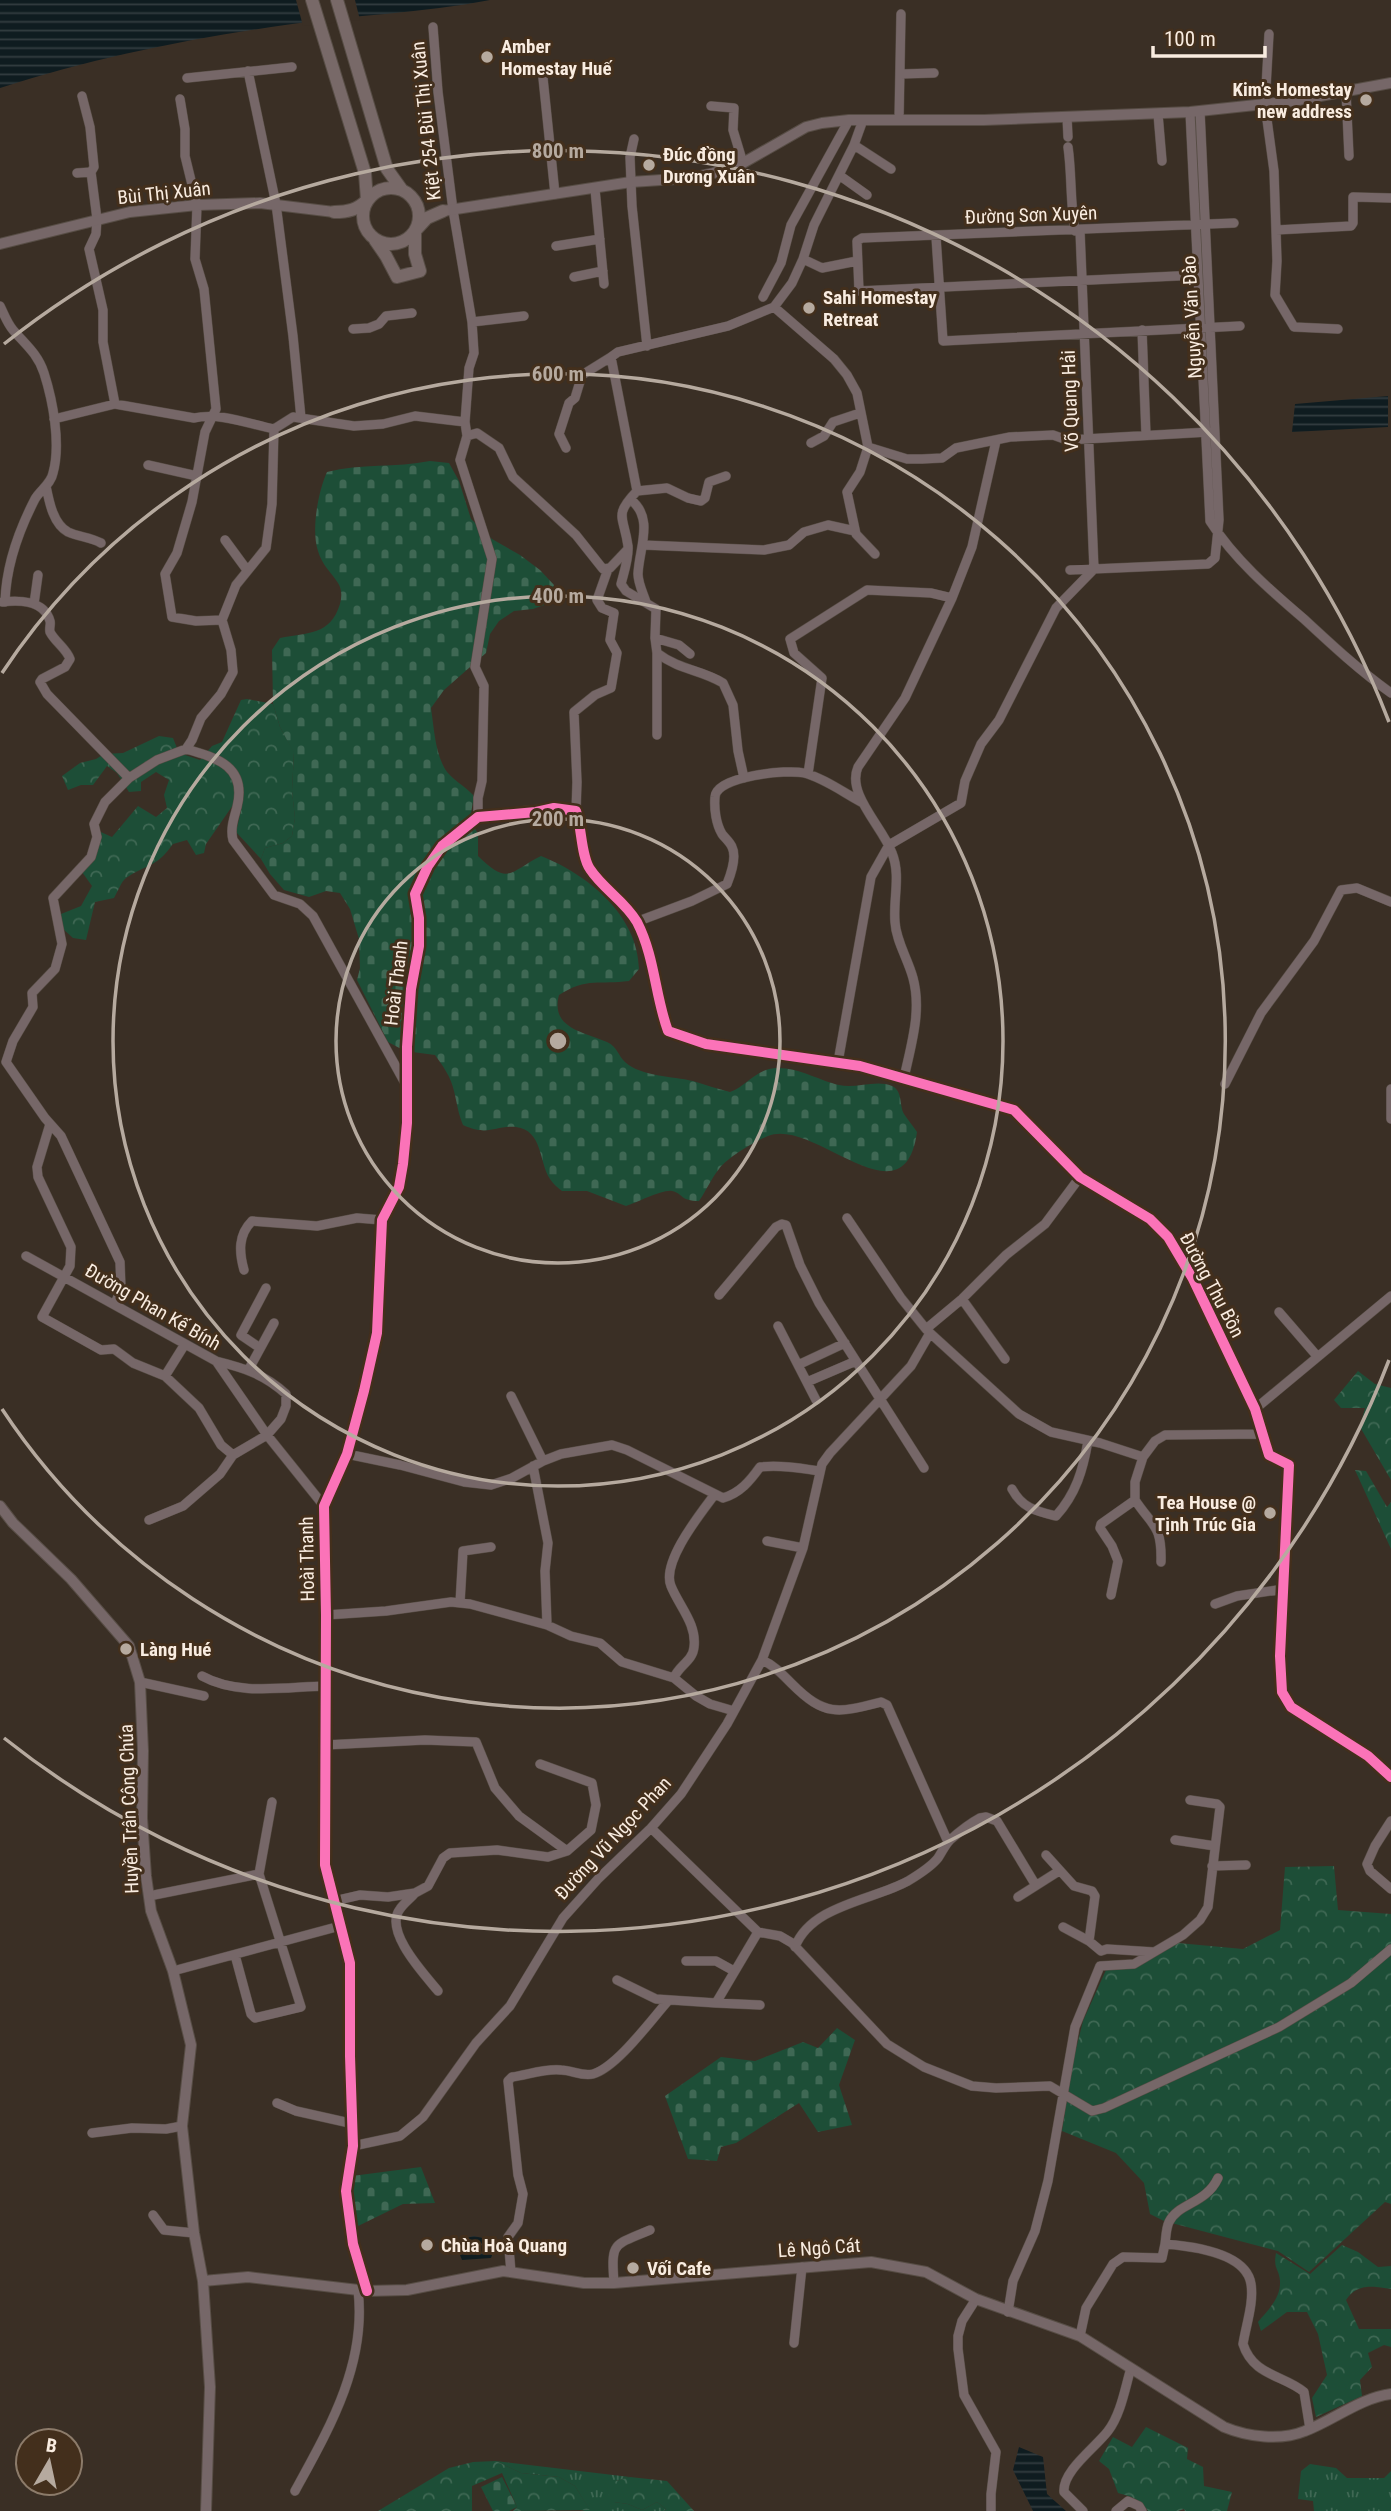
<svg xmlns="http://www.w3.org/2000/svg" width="1391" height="2511" viewBox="0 0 1391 2511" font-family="'Roboto Condensed',sans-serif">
<defs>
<pattern id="grass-tufts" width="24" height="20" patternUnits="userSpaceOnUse" patternTransform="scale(1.75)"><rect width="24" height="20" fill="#1d4e37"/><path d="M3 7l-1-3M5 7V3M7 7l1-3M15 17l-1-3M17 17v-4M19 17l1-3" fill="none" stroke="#3f6854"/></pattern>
<pattern id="forest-crowns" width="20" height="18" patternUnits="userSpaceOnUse" patternTransform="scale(1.75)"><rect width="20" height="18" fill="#1d4e37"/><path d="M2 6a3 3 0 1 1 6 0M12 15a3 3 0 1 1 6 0" fill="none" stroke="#3f6854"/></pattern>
<pattern id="cemetery-stones" width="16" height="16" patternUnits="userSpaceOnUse" patternTransform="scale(1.75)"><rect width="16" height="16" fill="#1d4e37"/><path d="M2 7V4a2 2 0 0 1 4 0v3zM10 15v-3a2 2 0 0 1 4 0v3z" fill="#3f6854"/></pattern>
<pattern id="water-rules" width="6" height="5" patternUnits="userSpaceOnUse" patternTransform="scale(1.75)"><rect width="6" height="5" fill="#0f1c20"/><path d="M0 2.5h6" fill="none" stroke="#333d40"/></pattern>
</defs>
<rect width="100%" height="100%" fill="#3a2f25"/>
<!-- grass -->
<path fill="url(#grass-tufts)" d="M496,2461L630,2477L616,2481L614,2502L628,2504L642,2510L657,2502L666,2509L664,2511H581L589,2509L575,2486L559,2477L521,2473Z
M1310,2464L1336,2468L1347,2478H1384L1391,2471V2511H1314L1313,2501L1298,2499L1301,2471Z"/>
<!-- forest -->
<path fill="url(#forest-crowns)" d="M247,699L273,704L280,727L294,752L292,791L295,818L292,836L283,843L265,848L261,859L236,832L242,806L233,805L206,844L204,853L196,855L187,840L173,844C155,869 148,863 126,878C121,882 118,891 114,898L95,902L86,940L73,938L62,928L61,914L81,906L92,886L82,872L96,858L94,829L112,837L138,806L156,817L167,808L164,795L169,780L156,772L141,782V791L129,792L117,773L107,766L93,785H81L68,790L62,776L80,763L96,759L104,754L123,753L159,736L173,738L179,753L200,760L212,746L222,742L241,700Z
M1358,1371L1375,1384L1391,1388V1480L1360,1427L1365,1408H1341L1334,1400Z
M1355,1470L1366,1471L1387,1507L1391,1502V1549Z
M1334,1866L1338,1910L1391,1914V2204L1385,2202L1309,2272L1278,2251L1164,2221L1150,2214L1144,2183L1116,2153L1062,2131L1073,2061L1083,2021L1106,1970L1134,1967L1178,1943L1243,1949L1280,1930L1285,1867Z
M1342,2245L1358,2252L1378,2267L1391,2266V2289C1373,2286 1357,2283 1346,2300L1359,2329H1391V2347L1384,2345L1368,2353L1372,2367L1360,2380L1362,2396L1316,2417L1312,2398L1327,2375L1318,2334L1307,2312H1287L1261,2331L1258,2322C1268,2310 1281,2298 1280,2281C1279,2268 1273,2270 1276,2253L1310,2274Z
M1146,2427L1188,2448L1187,2459L1203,2467L1204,2486L1232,2492L1227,2511H1185L1184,2509L1178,2511H1148C1142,2500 1130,2496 1118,2493L1109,2469L1099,2461L1113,2437L1132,2447Z
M496,2461L521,2473L559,2477L575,2486L590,2510L513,2511L517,2507L502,2473L472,2486V2511H378L449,2468L473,2462Z
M630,2477L667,2481L694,2511H664L666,2509L657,2502L642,2510L628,2504L614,2502L605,2489L616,2481Z"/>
<!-- cemetery -->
<path fill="url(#cemetery-stones)" d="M430,461L449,463L459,481L471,519L492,539L520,555L540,570L554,585L547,604L533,609L514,611L499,621L490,634L486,653L444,690L431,708C434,728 435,752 445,769C449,777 466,787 474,796L470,819L478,834V856C509,886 509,872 541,856C587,874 638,915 639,969L629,981C600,985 587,977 559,995C550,1029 585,1032 607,1042C618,1047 618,1056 625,1062C642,1077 672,1076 693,1081C706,1085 718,1089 730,1092C744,1087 752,1075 766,1070C789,1062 817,1080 839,1085C856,1089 876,1079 892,1086C903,1091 899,1105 904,1114C908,1120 913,1126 917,1132C904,1227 814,1117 768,1136C754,1142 728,1157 719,1169C711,1179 706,1191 699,1201C680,1201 684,1194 672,1191C663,1189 636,1203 626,1206L587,1191H562C558,1188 553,1184 550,1179C539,1163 543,1130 516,1127C494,1125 489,1137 463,1125C458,1113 457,1103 454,1091C451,1077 443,1066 435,1055L405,1051L388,1042L357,980L360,968L359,939L350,909L340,893L326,891L309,897L284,890L270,874L261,859L265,848L283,843L292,836L295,818L292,791L294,753L280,727L273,704L272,650L280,638C308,632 330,636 340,604C342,597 342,589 338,583C331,572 322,565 318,551C311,530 318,492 327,472C361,463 396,468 430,461Z
M837,2028L855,2040L839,2085L852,2125L818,2132L799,2103L736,2143L721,2147L717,2161L688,2159L665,2096L721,2057L755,2061L803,2042L818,2048Z
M421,2167L435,2203L403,2204L354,2228L348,2197L352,2176Z
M502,2477L517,2507L509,2511H493L481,2487Z"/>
<!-- water -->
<path fill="url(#water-rules)" d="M0,0H490C423,13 353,15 285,25C188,39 93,58 0,88Z
M1388,396V427L1292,432L1295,404Z
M474,2236L491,2240L494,2250L491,2258L462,2260L458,2250L459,2240Z
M1019,2447L1043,2457L1047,2494L1066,2511H1033L1013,2470Z"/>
<!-- pier -->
<path fill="#3a2f25" d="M296,0H355L360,20L303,26Z"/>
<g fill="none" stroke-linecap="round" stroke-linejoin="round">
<!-- minor casing -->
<g stroke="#574d45" stroke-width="10">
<path id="minor" d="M433,27L438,92L453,210L472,322L474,353L469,368L465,422L467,436L460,460L492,559L475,667L484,686L482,781L478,798V817
M1269,34L1265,105L1274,171L1277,261L1275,295L1294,327L1338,329
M248,71L276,204L293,336L301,418
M901,74L934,73
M187,78L292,67
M543,78L555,194
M1346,92L1349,156
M180,99L185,129V156L197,205L195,259L204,289L216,409L205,432L192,502L177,553L165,574L172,617L196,621L222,620
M711,106L734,108L733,130L743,163
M1190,112L1210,521C1234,559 1270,590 1304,619C1332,645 1360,671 1391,693
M1158,114L1162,161
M1067,117L1068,137
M899,120L901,14
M634,139L630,157L632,206L647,346
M854,145L891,169
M1068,147C1072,175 1070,203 1075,231
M91,172L97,219L96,234L89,249L103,310V342L115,404
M77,173L91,172L94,167L90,127L82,96
M839,175L867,195
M595,189L604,284
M1276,230L1351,226L1353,223V197L1391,198
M936,237L943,341L1240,326
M556,246L600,239
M803,259L822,268L857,261
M1198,275L859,291L857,241L862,238L1234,223
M574,277L603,271
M763,297L781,263L791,225L849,120
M0,306C4,314 7,323 13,330C25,344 38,354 44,373C53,401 61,444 53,473C51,484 40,490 35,499C19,530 6,567 5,602
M774,307L834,359L847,375L857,393L868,447L860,472L847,492L856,534L875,554
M472,322L524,316
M353,329L369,328L379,324L386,316L412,313
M1142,330L1146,435
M54,419L115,404L194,418C219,412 249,424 274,429L293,417L354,426L383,424L415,416L465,422
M467,436L477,433L499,448L513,477L576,535L603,569L610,568L628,549
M811,443L824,436L833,422L860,413
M868,447L907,459H922L942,458L956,448L1010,437L1053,435L1067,440L1209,432
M566,448L559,434L569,403L575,398L582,375L611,357
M148,465L197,476
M46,486C49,501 53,524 68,532C79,537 90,537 101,543
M637,491L667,488L688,498L701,501L705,498L709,482L726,476
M630,499C655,518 639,548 638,574C638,583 643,593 646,602
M225,540L247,570
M643,545L764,550L789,545L804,532L828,525L855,531
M1070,570L1208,564L1215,558L1219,520L1200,111
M2,602C18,600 44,600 50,621C51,624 49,628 50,632C55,642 66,648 70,659L65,667L42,679L40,682L47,694L129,778
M34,604L38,575
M655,638L657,653V735
M657,653C681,671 700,669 723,683L733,705L738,751L744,778
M690,654L679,645L655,638L656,609L626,591L621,584C624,572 629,558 628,546C624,516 613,516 637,491L611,357L618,352L728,326L774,307L792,283L803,259L814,225L854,145L863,120
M186,749C218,758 247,767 237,807C234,818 230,829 233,840L274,895L300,904L313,916L405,1083
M808,774L822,678L794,653L790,639L867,590L931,593L952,598
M576,811L577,782L574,712L595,695L611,688L617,653L610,640L614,613L602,608L597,600L608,569
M478,817C510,813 544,806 576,811C582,828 581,856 590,869C603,889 625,901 637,922C655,957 655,996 668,1031L706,1044L860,1066L1014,1110L1080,1177L1150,1219L1168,1237L1193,1279L1255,1409L1269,1455L1289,1465L1280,1656L1282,1692L1291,1707L1368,1756L1391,1777
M636,922L692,901L727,884C731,874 737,857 732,847C730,842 725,838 722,834C716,824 714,809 715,797C716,776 788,769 804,773C824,778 844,793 863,803
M838,1062L871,877L889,845L961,803L965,781L981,744L999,720L1056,608L1094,569L1080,231
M904,1078C911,1045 922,1011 913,978C908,959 896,941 895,922C893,899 901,875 892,853C883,827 846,794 858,767L905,698L952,598L972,547L996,441
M1225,1084L1261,1013L1314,941L1341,890L1357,888L1391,902
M1391,1089V1119
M50,1124L37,1167L38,1177L71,1247L70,1266L42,1317L101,1350L114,1349L133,1363L165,1376L199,1408L221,1445L233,1455
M847,1218L901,1298L926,1329
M26,1256L216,1361L267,1435L324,1506
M244,1270C239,1252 238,1235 252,1221L317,1226L357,1218L382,1220
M719,1295L776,1227L782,1224L786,1225L800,1265L819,1303L924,1468
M962,1299L1005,1359
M115,1304L121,1288L120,1262L61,1136L45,1118L6,1062L13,1041L33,1007L32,993L55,969L62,944L53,898L91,857L97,837L94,824L105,802L129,778L157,760L186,749L192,740L201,718L221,694L233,672L231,650L222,620L236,585L266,548L272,504L274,429
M1279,1312L1317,1356
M778,1326L816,1400
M930,1333L1019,1414L1051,1432L1100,1443L1143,1457L1135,1482V1500C1153,1527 1162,1525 1161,1562
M260,1348L241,1335L266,1288
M798,1365L845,1343
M249,1369L274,1323
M165,1376L185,1344
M807,1382L856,1361
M511,1396L543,1461
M1255,1409L1391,1296
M347,1454L400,1465L464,1482L491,1485L512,1478L543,1461L561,1454L612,1445L627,1450L723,1498C740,1493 750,1481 760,1467C780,1465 799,1468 819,1471
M1143,1457L1155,1441L1165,1435L1263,1434
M533,1466L548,1543L545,1571L547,1625
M1012,1489C1022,1508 1036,1511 1056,1516C1076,1494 1083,1470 1088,1441
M149,1520L183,1506L220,1474L233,1455L267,1435L281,1419L286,1406V1394C264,1374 244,1368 216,1361
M767,1541L803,1548
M1111,1595L1118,1561L1112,1546L1100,1528L1101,1524L1135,1500
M460,1603L463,1551L491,1547
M1215,1604L1237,1596L1284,1589
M326,1615L386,1611L451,1602L470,1604L547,1625L571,1636L600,1643L622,1662L674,1678L696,1696L710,1704L734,1711
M762,1660C774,1665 783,1675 792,1684C825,1717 838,1713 881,1702L887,1705L948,1842
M202,1676C238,1696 285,1687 325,1686
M674,1678C678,1666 693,1661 694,1647C697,1624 679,1606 671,1586C661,1562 701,1513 715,1494
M140,1682L204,1696
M325,1745L425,1740L476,1742L495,1788L519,1816L567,1851
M1391,1821L1375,1846L1367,1864L1370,1871L1391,1889
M651,1828L758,1932L780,1936L792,1943L887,2044L924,2067L972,2086L996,2088L1050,2086L1092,2111L1104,2108L1279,2027L1351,1983L1391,1949
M1175,1840L1215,1846
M1046,1855L1074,1886L1092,1891L1095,1896L1089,1941
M1212,1866L1246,1865
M415,1893C410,1899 404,1903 400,1909C383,1931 425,1975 438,1991
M149,1896L259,1874
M1018,1897L1059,1871
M334,1901L360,1895L388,1897L415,1893L428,1886L443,1858L450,1853L497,1850L548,1857L567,1851L591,1830L596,1805L592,1783L540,1764
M1063,1927L1089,1941L1101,1951
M795,1947C811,1905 874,1900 908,1881C918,1875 931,1867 938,1858C942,1852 945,1845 950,1840C959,1832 969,1824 980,1818L986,1817L997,1821L1035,1884
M1101,1951L1107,1949L1154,1952
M235,1955L251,2014L255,2018L301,2007L259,1874L272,1802
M686,1961H716L734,1971
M173,1971L340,1926
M617,1980L656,1999L716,2003L758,1932
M716,2003L760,2005
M277,2103L296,2111L354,2124
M92,2133L132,2128L166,2129L182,2126
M353,2146L400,2136L423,2117L476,2043L510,2006L563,1918L598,1879L651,1828L681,1794L727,1724L762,1660L803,1548L822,1464L830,1453L911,1366L930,1333L926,1329L962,1299L1006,1255L1045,1224L1080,1177
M153,2215L164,2230L194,2233
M1165,2244C1166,2237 1166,2228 1169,2222C1178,2203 1206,2204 1218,2178
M511,2272L508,2237L518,2223L523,2194L518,2175L508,2081L512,2077C527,2075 546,2068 561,2070C572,2070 582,2077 593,2074C617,2067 651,2020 668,2001
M614,2283C611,2241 613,2246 650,2230
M367,2291L353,2244L346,2191L353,2146L350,2056V1963L325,1865L326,1615L324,1506L347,1454L364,1391L377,1333L382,1220L399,1187L403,1164L407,1123V1047L411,989L419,946V918L415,894L428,866L442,846L478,817
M976,2299L962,2321L958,2336V2349L964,2395L996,2452L991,2494V2511
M1008,2312L1013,2281L1035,2231L1048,2181L1075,2027L1100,1966L1134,1964L1183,1935L1200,1920L1208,1907L1220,1807L1217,1804L1190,1800
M1080,2336L1086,2308L1113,2264L1123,2257L1162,2258L1165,2244C1190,2246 1246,2252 1251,2284C1254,2303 1246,2325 1243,2344C1253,2376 1284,2375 1304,2392L1310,2429
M794,2343L802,2267
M295,2491C329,2429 367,2364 358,2290
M1083,2511L1064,2492C1062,2471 1096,2447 1108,2431C1121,2414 1125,2388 1131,2368
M1116,2511L1128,2501L1139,2506L1142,2511"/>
</g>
<!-- tertiary casing -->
<g stroke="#574d45" stroke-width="12">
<path id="tertiary" d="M443,211L631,182L691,178L714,173L743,163L806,127L822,123L849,120H984L1190,112L1293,101L1391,83
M0,244L130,212L197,205L260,203L334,212
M0,1506L13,1523L71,1579L129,1646L140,1682L143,1751L142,1818L146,1876L151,1911L173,1971L191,2045L182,2126L194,2233L203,2281L210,2387L206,2511
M203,2281L248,2277L367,2291L407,2290L503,2271L584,2283H614L871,2262L926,2272L976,2299L1080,2336L1224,2427C1248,2437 1281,2441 1305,2431C1334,2420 1360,2398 1391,2394"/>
</g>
<!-- secondary casing -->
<g stroke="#574d45" stroke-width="14">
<path id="secondary" d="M312,0L365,173L367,200C357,210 348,212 334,212
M337,0L387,169L402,190
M363 216a28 28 0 1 1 56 0a28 28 0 1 1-56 0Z
M375,240L386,256L397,277L420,271L415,254V231L427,218L443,211"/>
</g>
<!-- minor -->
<use href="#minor" stroke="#766768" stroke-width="9"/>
<!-- tertiary -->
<use href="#tertiary" stroke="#766768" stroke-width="10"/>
<!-- secondary -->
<use href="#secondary" stroke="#786968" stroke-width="12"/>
<!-- cycleway casing -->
<g stroke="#432f1c" stroke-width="15">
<path id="cycleway" d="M367,2291L353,2244L346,2191L353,2146L350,2056V1963L325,1865L326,1615L324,1506L347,1454L364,1391L377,1333L382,1220L399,1187L403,1164L407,1123V1047L411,989L419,946V918L415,894L428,866L442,846L478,817L536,812L554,808L576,811C582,828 581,856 590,869C603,889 625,901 637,922C655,957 655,996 668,1031L706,1044L860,1066L1014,1110L1080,1177L1150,1219L1168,1237L1193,1279L1255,1409L1269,1455L1289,1465L1280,1656L1282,1692L1291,1707L1368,1756L1391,1777"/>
</g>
<!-- cycleway -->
<use href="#cycleway" stroke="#fb73b8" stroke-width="10"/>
</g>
<!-- distance rings -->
<g fill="none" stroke="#b6aa9f" stroke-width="3.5">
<circle cx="558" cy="1041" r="222"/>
<circle cx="558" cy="1041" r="445"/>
<path d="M2 673A667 667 0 1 1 2 1409"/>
<path d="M1389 1360A890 890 0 0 1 4 1738M4 344A890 890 0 0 1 1389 722"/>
</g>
<!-- markers -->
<g fill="#b6aa9f" stroke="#432f1c" stroke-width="2.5">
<circle cx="487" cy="57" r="7"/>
<circle cx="1366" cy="100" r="7"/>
<circle cx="649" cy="165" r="7"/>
<circle cx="809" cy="308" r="7"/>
<circle cx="1270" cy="1513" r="7"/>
<circle cx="126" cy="1649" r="7"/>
<circle cx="427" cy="2245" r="7"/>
<circle cx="633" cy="2268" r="7"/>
</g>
<g text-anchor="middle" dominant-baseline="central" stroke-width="6" stroke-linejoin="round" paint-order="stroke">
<!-- poi labels -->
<g font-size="19" font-weight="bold" fill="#f9ece0" stroke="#432f1c" text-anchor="start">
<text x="501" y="46">Amber<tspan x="501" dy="22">Homestay Huế</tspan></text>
<text x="1352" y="89" text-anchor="end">Kim’s Homestay<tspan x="1352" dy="22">new address</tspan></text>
<text x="663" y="154">Đúc đồng<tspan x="663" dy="22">Dương Xuân</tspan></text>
<text x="823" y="297">Sahi Homestay<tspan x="823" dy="22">Retreat</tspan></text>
<text x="1256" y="1502" text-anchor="end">Tea House @<tspan x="1256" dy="22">Tịnh Trúc Gia</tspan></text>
<text x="140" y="1649">Làng Hué</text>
<text x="441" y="2245">Chùa Hoà Quang</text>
<text x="647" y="2268">Vối Cafe</text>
</g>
<!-- street labels -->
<g font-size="19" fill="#f9ece0" stroke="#432f1c">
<text transform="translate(426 121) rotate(-96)">Kiệt 254 Bùi Thị Xuân</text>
<text transform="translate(164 193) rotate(-6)">Bùi Thị Xuân</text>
<text transform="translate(1031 215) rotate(-2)">Đường Sơn Xuyên</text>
<text transform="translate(1192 317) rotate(-93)">Nguyễn Văn Đào</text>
<text transform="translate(1070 401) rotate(-92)">Võ Quang Hải</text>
<text transform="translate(396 983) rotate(-83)">Hoài Thanh</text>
<text transform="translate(1212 1285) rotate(62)">Đường Thu Bồn</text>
<text transform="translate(153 1307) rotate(30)">Đường Phan Kế Bính</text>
<text transform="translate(307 1559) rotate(-91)">Hoài Thanh</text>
<text transform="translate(129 1809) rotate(-92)">Huyền Trân Công Chúa</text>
<text transform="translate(613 1838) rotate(-47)">Đường Vũ Ngọc Phan</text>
<text transform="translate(819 2248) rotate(-4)">Lê Ngô Cát</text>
</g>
</g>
<circle cx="558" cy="1041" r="10" fill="#b6aa9f" stroke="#432f1c" stroke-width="3.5"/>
<g font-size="21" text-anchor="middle" font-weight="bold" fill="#b6aa9f" stroke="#432f1c" stroke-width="6" stroke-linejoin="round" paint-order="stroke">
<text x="558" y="158">800 m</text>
<text x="558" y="381">600 m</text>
<text x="558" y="603">400 m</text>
<text x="558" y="826">200 m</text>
</g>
<!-- north arrow -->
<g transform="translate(49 2462) rotate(9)"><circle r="33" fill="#432f1c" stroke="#8c7b6a" stroke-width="2"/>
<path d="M0-5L12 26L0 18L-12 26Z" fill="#b6aa9f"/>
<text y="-10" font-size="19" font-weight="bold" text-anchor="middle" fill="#f9ece0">B</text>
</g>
<!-- scale -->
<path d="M1153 46v10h112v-10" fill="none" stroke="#f9ece0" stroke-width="3.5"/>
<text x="1164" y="46" font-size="21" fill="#f9ece0" stroke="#432f1c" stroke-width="5" paint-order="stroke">100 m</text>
</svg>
